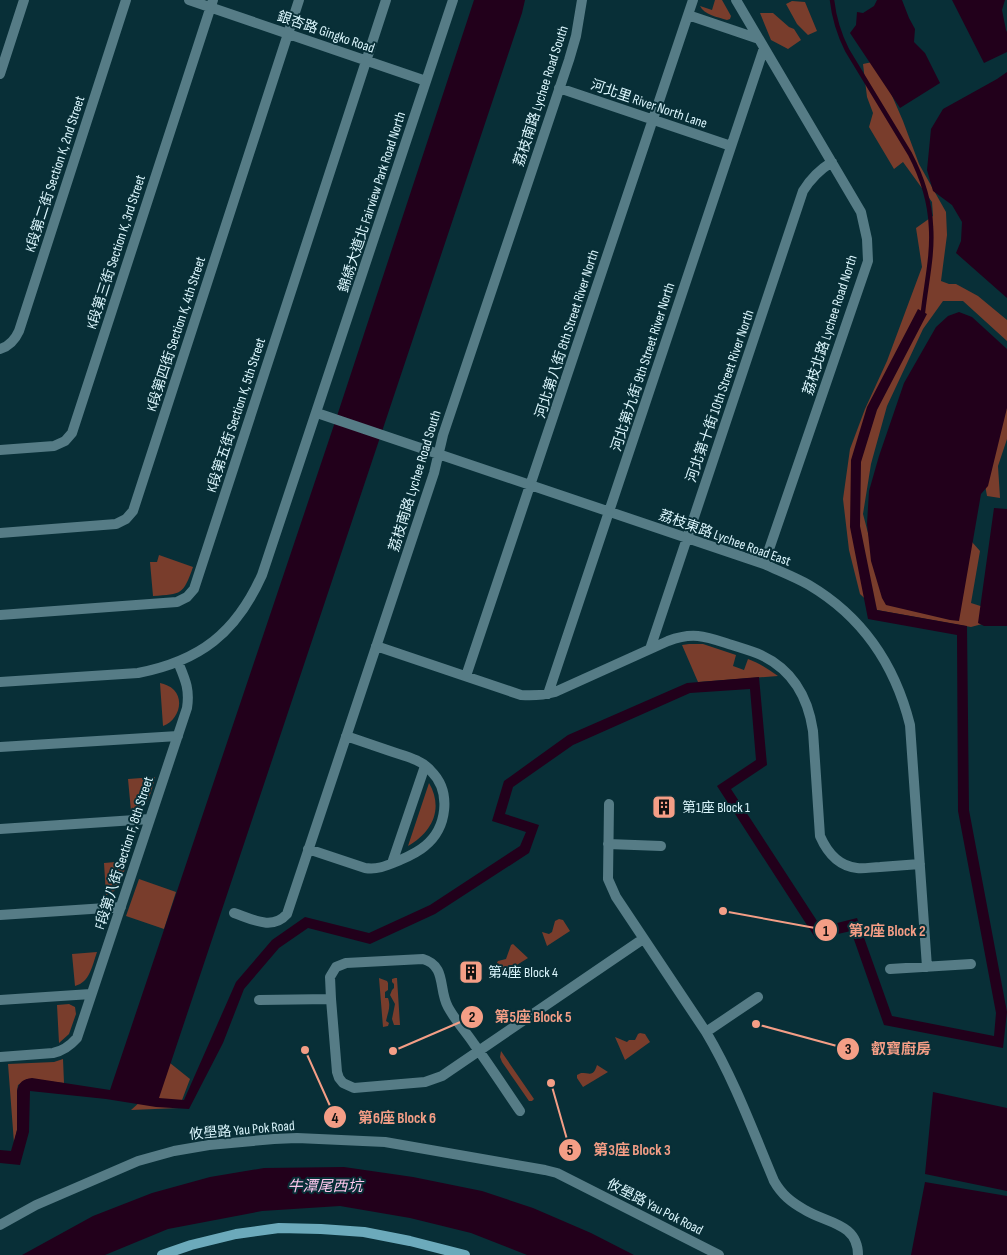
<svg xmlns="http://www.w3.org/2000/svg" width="1007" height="1255" viewBox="0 0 1007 1255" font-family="'Sofia Sans Condensed','Noto Sans TC',sans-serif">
<rect width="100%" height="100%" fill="#082f37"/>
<!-- green -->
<path fill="#793d2c" d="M715,0H722L731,16L730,19L727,20C718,17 704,15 700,6L712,10Z
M792,1L805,2L817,31L808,35L797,24L786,4Z
M773,13L789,27L794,29L801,40L788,49L771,40L760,13Z
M877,61L903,121L919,164L946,212L947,235L941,281L949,284H956L978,296L1007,320V341L963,301H943L923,329L887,406L871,464L863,514L879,575L964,533L980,551L971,603L993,610L997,620L971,627L877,610L860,594L849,550L843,499L850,449L865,409L887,361L922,267L916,228L933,216L932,202L903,162L894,169L869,127L873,113L867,97L863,64Z
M1007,361V439L998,466L1000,498L987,496L983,473Z
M159,555L193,567C183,595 182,594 153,596L150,562H157Z
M689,644H703L736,655L733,666L744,670L748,659C759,663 768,669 778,676L698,682L682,645Z
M160,683C165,684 170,686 174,690C185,702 177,721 163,726Z
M155,777C151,792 149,809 131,811L128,779Z
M429,783C444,809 432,832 408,846Z
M127,861C123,874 121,892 106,895L104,863Z
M139,879L176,892L164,929L126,916Z
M559,919L563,920L570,931L547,946L542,932L549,934L552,932L555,921Z
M513,944L528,958L501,975L495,966L498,961L506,959L511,945Z
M97,952C92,966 90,982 75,986L72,954Z
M379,978L387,981L388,983V990L385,992V998H388C391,1007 388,1012 386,1021L389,1023L388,1026L383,1027Z
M395,978H397L400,1025H394L392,1019L395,1004L390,995L392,990L394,988V984L392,982V979Z
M69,1004L75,1007L76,1014L69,1034L59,1043L57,1005Z
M640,1033L645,1034L650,1042L625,1060L615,1037L627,1042L629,1040H635L638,1034Z
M501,1051L534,1099L532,1101H529L502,1062L500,1057Z
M160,1055L190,1079L179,1108L131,1110L151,1092Z
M63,1059L64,1083L27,1079L18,1085L17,1091V1130L14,1143L8,1064L54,1062Z
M597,1065L608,1072L583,1087L577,1078V1075L581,1073C591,1073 593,1077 597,1065Z"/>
<!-- water -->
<path fill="#22001b" d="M474,0H525L522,13L159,1098L184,1100L236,982L272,940L305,917L369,933L430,905L520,846L526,832L492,821L504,781L568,735L687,683L759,677L767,765L731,789L821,927L857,918L892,1016L994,1036L996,1013L958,811L957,635L868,619L850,527L851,460L867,407L918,309L927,314L877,410L861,462L860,526L877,610L967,626L969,810L1007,1012L1003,1048L884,1025L851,931L816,939L717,786L756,760L750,689L690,693L573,745L513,787L505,814L539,825L529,853L435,914L370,944L308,928L279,948L244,989L223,1043L189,1109L156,1107L106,1099L30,1091L29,1132L20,1165L0,1163V1150L11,1151L17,1130V1091C19,1082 23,1079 32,1078L110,1090L336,419Z
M877,0H902L909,18L915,29L914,42L925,53L940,83L900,108L850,33L856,25L857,12L863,13L874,6Z
M952,0H1005L1002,10L1006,30L1007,32V52L984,63Z
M1007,72V298L956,253L961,241L962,222L952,205L933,191L927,170L931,129L943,109L997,79Z
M959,312L972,317L1007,349V408L988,486L981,494L959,621L950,620L886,605L882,598L871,561L867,524L869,491L879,456L904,383L936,327L948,316Z
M994,508L1007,509V626H984L978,623Z
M933,1092L1007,1108V1191L925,1174Z
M344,1167L413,1177L482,1191L533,1208L591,1233L634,1255H527L471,1233L410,1218L340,1206L262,1211L168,1229L105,1255H22L93,1216L152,1193L210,1177L264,1168Z
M925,1182L1007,1196V1255H911Z"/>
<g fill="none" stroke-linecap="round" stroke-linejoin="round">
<!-- stream -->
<path stroke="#22001b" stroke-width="4.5" d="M832,0C834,18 839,34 847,50L910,154C922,177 930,201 931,227C933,255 926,284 923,312L920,317"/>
<!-- street -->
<path stroke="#567c86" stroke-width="10" d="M189,0L426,81
M736,0L861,212L867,239L868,261L764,564
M688,15L759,39
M0,74L24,0
M559,88L731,146
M0,349C10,346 15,340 19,331L126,0
M317,413L764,564C779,571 795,577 809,585C863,617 895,665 910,725L927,967
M0,450L54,446L65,441L72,433L213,0
M0,533L116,524L126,519L133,511L299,0
M0,615L177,602L187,597L194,589L386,0
M376,646L521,695C533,696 544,695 555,692L668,641C694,631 707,637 732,645C741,648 752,651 761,655C793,670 808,697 813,731L820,836C827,852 838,866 857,868C864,869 873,867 880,867C894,866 907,865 920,864
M650,649L803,191C811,178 819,170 832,162
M466,676L693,0
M0,682L138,673C200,661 236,633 262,575L453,0
M548,694L764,48
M0,747L178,736
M609,804L608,879L616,897L706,1032C734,1079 753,1131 774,1181C782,1195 791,1202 805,1210C826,1223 858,1223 858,1255
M0,829L150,819
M608,844L661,846
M308,849L365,868C377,870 386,866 398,861C407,857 417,853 425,846C447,828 452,792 431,771C421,759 404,756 390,751C375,746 361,741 346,736
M392,863L425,766
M234,913C252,919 272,931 287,914L434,473L443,435L569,60L576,36L582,0
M0,915L121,907
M890,969L971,964
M0,1000L91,994
M259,1000L331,999
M706,1032L758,997
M0,1057L53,1053C63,1051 70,1046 77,1038L187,708C190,689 185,679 178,662
M520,1111C505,1089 490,1066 474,1044C466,1032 455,1020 448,1007C438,989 447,966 423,959L346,963L336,967L330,977L331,999L337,1072L339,1078L343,1083L354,1088L425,1082L442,1076L643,939
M0,1225L36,1205L138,1161L174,1151L209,1145L274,1139L297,1138L385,1142L545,1170L557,1173L719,1255"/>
<!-- secondary -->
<path stroke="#6caabb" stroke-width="10" d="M162,1255L191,1245L236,1234L279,1228L321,1229L364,1232L410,1241L465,1255"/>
</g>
<!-- icons -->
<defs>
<g id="building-square" transform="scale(1.25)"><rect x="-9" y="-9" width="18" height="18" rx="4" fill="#f49e86" stroke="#082f37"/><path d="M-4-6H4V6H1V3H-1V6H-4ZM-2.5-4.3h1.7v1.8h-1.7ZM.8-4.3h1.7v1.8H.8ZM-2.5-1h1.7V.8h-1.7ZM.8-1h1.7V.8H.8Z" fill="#111"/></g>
</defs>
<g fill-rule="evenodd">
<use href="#building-square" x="664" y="807"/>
<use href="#building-square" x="471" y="972"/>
</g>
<g text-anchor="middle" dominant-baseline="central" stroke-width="4" stroke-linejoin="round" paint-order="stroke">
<!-- street labels -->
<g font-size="14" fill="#dbf6fd" stroke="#082f37">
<text transform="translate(326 32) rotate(19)">銀杏路 Gingko Road</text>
<text transform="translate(541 96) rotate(-72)">荔枝南路 Lychee Road South</text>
<text transform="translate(649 104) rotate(19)">河北里 River North Lane</text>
<text transform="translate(55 174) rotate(-72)">K段第二街 Section K, 2nd Street</text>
<text transform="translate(372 202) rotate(-72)">錦綉大道北 Fairview Park Road North</text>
<text transform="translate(116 252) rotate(-72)">K段第三街 Section K, 3rd Street</text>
<text transform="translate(830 325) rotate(-72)">荔枝北路 Lychee Road North</text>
<text transform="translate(176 334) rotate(-72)">K段第四街 Section K, 4th Street</text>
<text transform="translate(567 334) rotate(-72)">河北第八街 8th Street River North</text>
<text transform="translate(643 367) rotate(-72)">河北第九街 9th Street River North</text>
<text transform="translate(720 396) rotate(-71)">河北第十街 10th Street River North</text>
<text transform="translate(236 415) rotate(-72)">K段第五街 Section K, 5th Street</text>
<text transform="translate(415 481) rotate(-73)">荔枝南路 Lychee Road South</text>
<text transform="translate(725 538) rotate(20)">荔枝東路 Lychee Road East</text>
<text transform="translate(124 853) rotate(-72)">F段第八街 Section F, 8th Street</text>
<text transform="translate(242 1130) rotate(-5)">攸壆路 Yau Pok Road</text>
<text transform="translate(655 1207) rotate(27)">攸壆路 Yau Pok Road</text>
</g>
<!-- poi labels -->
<g font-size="14" fill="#dbf6fd" stroke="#082f37" text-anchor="start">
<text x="682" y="807">第1座 Block 1</text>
<text x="488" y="972">第4座 Block 4</text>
</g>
<!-- water labels -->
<g font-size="15" font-style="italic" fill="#fcc7ed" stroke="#082f37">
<text x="325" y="1186">牛潭尾西坑</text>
</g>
</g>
<!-- callouts -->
<path fill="none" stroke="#f49e86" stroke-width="2" d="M723 911L826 930M393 1051L472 1017M756 1024L848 1049M305 1050L335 1117M551 1083L570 1150"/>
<g fill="#f49e86" stroke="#082f37" stroke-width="2">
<circle cx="723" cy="911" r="5"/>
<circle cx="393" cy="1051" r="5"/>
<circle cx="756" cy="1024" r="5"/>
<circle cx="305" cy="1050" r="5"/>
<circle cx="551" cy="1083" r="5"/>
<circle cx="826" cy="930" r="12"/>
<circle cx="472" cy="1017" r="12"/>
<circle cx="848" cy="1049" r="12"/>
<circle cx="335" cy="1117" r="12"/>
<circle cx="570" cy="1150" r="12"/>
</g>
<g font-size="15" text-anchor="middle" font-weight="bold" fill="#111">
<text x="826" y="936">1</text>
<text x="472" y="1022">2</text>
<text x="848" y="1054">3</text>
<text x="335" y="1123">4</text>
<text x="570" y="1155">5</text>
</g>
<g font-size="15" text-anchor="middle" font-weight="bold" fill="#f49e86" stroke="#082f37" stroke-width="4" stroke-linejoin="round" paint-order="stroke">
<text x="887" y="936">第2座 Block 2</text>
<text x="533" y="1022">第5座 Block 5</text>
<text x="901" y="1054">叡寶廚房</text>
<text x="397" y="1123">第6座 Block 6</text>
<text x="632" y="1155">第3座 Block 3</text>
</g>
</svg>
